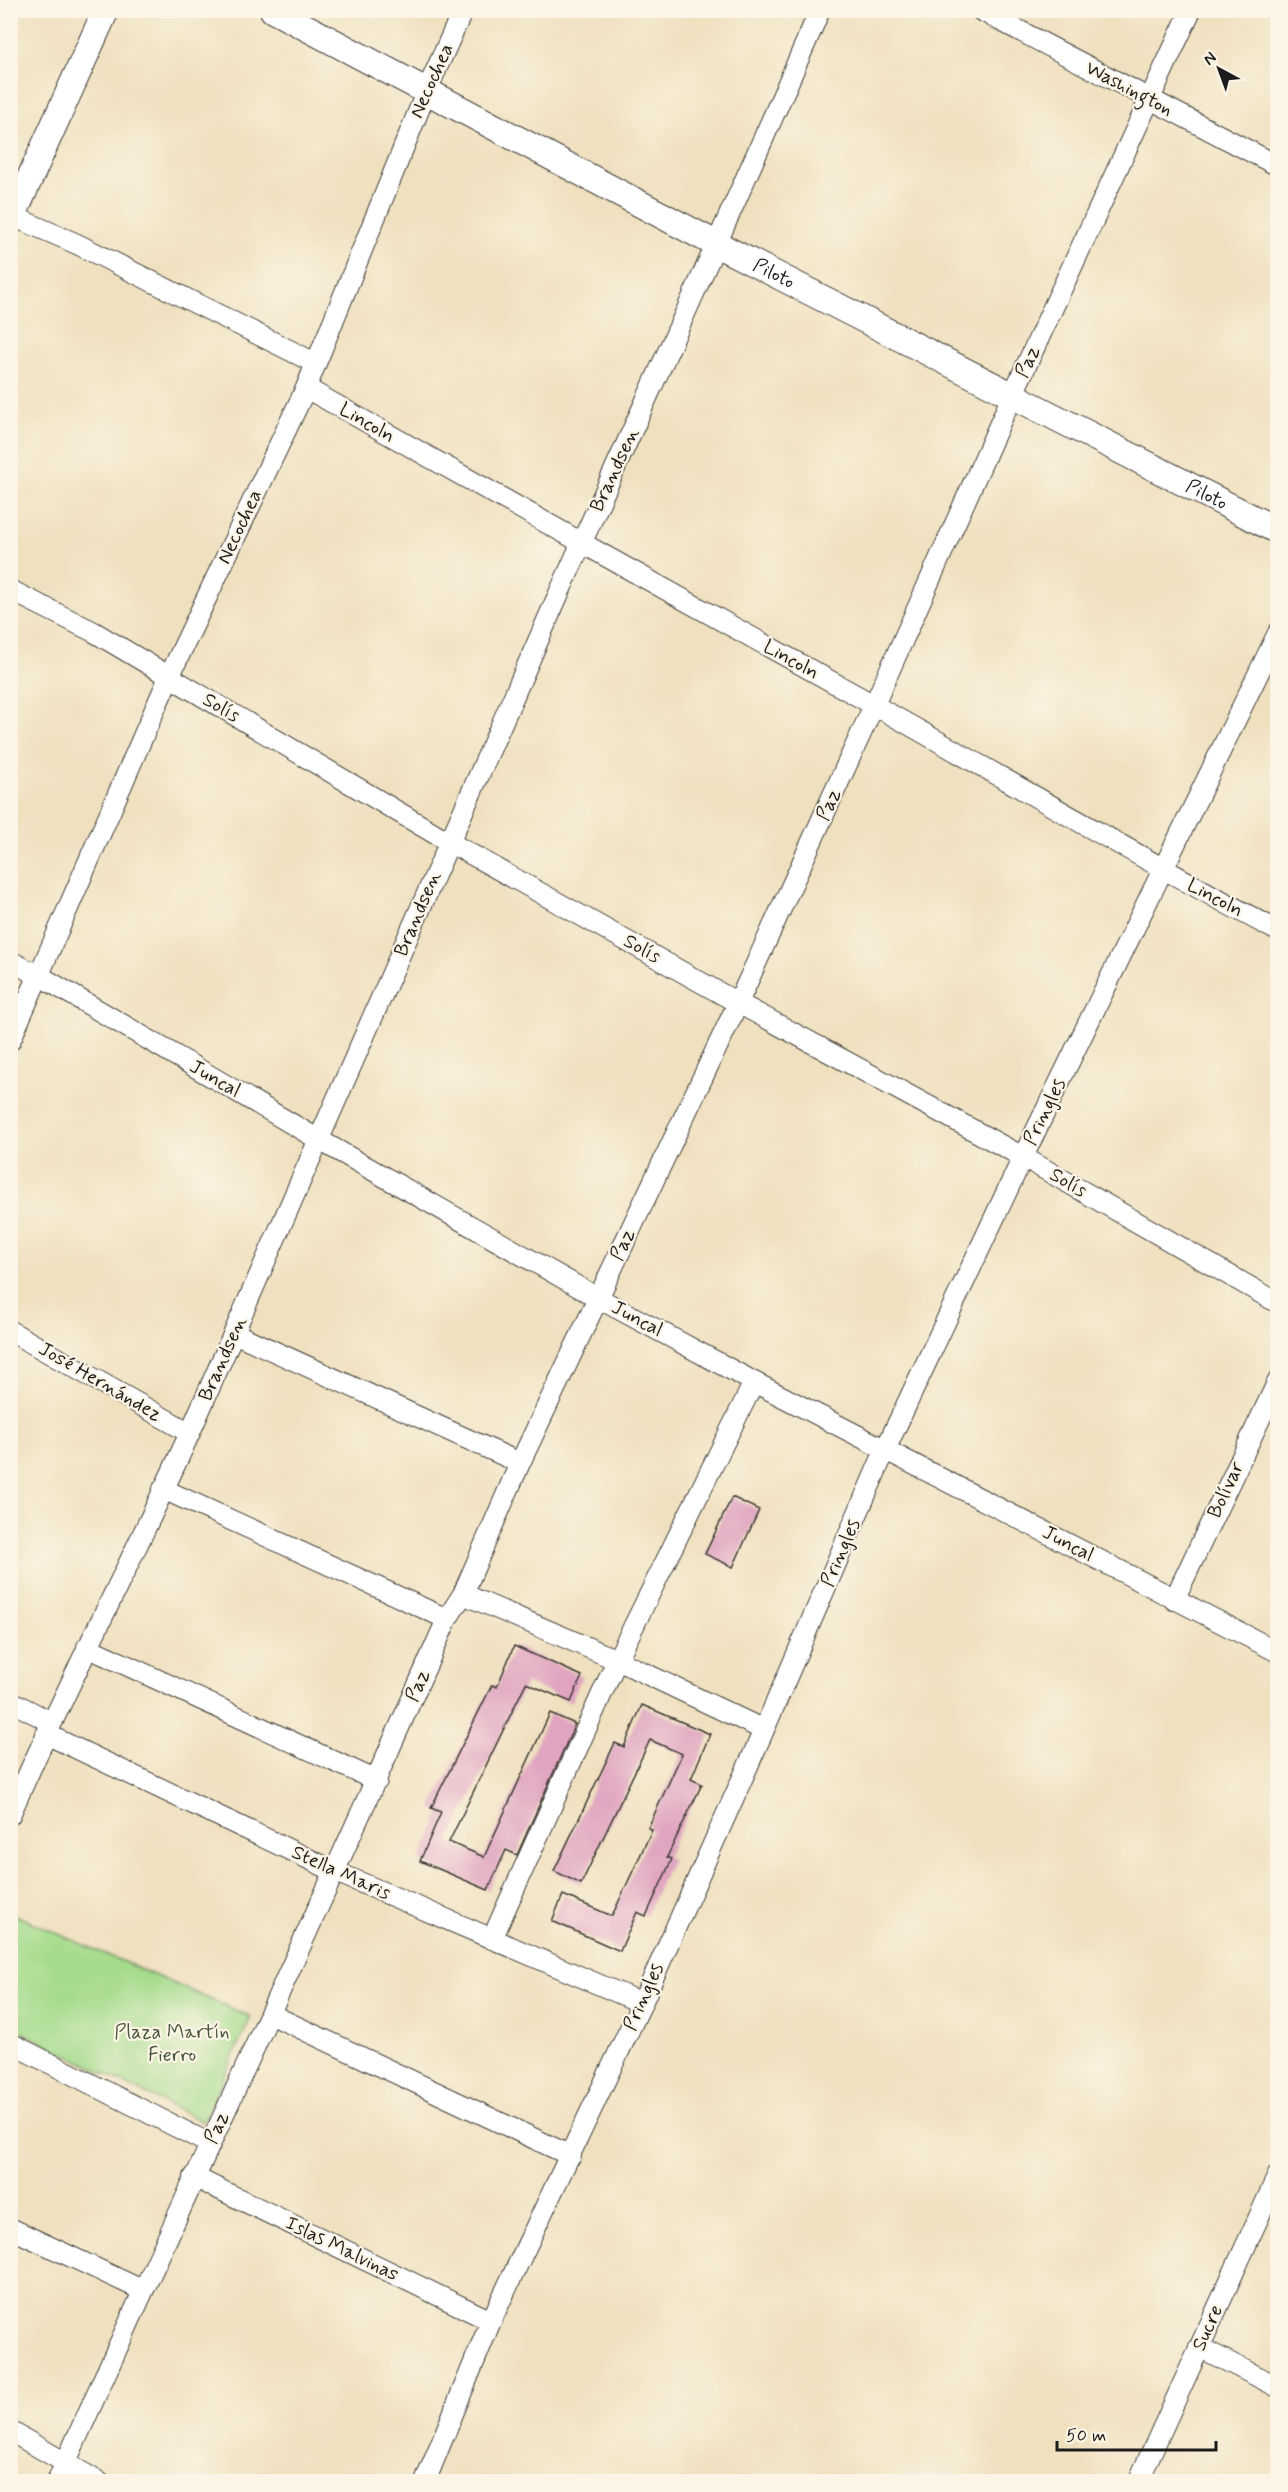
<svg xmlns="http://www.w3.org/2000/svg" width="1288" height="2492" viewBox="0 0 1288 2492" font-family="Mynerve,sans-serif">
<rect width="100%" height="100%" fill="#fcf5e5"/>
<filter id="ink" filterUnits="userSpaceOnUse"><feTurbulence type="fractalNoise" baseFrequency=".0167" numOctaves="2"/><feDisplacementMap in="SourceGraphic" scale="12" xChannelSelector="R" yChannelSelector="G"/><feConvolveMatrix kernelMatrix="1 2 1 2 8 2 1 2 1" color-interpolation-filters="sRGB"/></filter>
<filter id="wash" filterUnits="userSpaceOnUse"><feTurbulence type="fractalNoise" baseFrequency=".008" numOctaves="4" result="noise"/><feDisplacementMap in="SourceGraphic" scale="24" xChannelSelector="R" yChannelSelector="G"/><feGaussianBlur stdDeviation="1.35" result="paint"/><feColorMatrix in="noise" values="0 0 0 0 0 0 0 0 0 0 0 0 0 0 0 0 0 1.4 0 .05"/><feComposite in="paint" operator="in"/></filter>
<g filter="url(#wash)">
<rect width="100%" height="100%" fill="#efe0bf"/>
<!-- green -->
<path fill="#a5db8c" stroke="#607c54" stroke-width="1.5" d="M10,1913L251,2017L203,2122L11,2027Z"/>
<g id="blocks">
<!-- building -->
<path fill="#e0a4c0" d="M732,1497L759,1510L733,1567L705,1554Z
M514,1646L582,1676L571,1702L526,1683L449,1842L484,1857L550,1713L575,1724L517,1855L506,1850L488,1890L420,1861L441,1812L431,1808L492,1685L497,1687Z
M642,1705L710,1734L691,1779L702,1784L667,1857L672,1859L646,1916L637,1912L620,1951L552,1921L563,1895L612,1916L652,1830L648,1828L682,1754L650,1740L581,1884L554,1871L615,1743L624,1747Z"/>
</g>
</g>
<g filter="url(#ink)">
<use href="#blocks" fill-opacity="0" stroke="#3c3934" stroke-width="1.5"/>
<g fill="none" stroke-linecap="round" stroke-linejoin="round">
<!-- minor casing -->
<g stroke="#3c3934" stroke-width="22">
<path id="minor" d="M980,10L1278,166
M10,215L77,244L315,363
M306,388C494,495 683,599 872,704C1008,780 1141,859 1278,931
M10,590L94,632L449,842L738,1003L1023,1157L1278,1303
M10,961L40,976L321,1141L598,1298L754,1382L1278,1652
M10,1041L169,677L306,388L427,90L463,10
M10,1331L190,1433
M234,1333L520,1463
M163,1489L447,1619
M463,1594L617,1660L764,1730
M1174,1600L1278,1381
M87,1647L377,1781
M10,1701L51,1722
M46,1734L336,1872L642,2003
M10,1815C67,1684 134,1558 192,1428C315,1153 434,876 556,600C644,403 734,208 820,10
M492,1939L617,1660L754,1382
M270,2014L571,2156
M10,2043L210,2144
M194,2177L491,2321
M10,2228L142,2290
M1199,2347L1278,2387
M10,2431L99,2482
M57,2482C186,2193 321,1908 447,1619L463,1594L520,1463L738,1003L874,705L1013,394L1191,10
M425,2482L491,2321L642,2003L764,1730L886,1448L1023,1157L1278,633
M1138,2482L1278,2175"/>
</g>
<!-- major casing -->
<g stroke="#3c3934" stroke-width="28">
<g id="major">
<path id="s1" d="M273,10L718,245L1278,531"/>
<path d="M10,222L106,10"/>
</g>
</g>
<!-- minor -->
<use href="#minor" stroke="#fff" stroke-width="20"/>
<!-- major -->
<use href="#major" stroke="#fff" stroke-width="26"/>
</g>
</g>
<g text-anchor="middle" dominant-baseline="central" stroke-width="4.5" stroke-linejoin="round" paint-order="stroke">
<!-- street labels -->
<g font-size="20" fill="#1c1c1c" stroke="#fcf5e5">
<text transform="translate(432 81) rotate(-66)">Necochea</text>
<text transform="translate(1129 89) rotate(28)">Washington</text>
<text stroke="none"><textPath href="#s1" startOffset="566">Piloto</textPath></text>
<text transform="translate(1028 362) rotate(-65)">Paz</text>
<text transform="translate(367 423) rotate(30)">Lincoln</text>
<text transform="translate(615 470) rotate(-65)">Brandsen</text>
<text stroke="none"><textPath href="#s1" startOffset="1052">Piloto</textPath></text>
<text transform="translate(240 527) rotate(-65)">Necochea</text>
<text transform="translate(791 660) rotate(29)">Lincoln</text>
<text transform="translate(221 708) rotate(30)">Solís</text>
<text transform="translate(829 805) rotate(-65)">Paz</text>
<text transform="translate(1215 898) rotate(28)">Lincoln</text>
<text transform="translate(418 914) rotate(-67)">Brandsen</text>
<text transform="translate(642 949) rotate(29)">Solís</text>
<text transform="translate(215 1079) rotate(30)">Juncal</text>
<text transform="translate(1045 1112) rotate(-64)">Pringles</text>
<text transform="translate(1068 1183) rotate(30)">Solís</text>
<text transform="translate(623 1245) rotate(-65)">Paz</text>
<text transform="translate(637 1319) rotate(28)">Juncal</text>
<text transform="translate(223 1359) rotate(-66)">Brandsen</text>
<text transform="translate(100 1382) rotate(30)">José Hernández</text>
<text transform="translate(1226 1490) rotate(-65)">Bolívar</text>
<text transform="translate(1068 1544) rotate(28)">Juncal</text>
<text transform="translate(841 1553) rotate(-67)">Pringles</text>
<text transform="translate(418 1686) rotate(-66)">Paz</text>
<text transform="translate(341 1873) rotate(24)">Stella Maris</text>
<text transform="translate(644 1997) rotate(-66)">Pringles</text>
<text transform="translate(217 2128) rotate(-65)">Paz</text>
<text transform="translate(342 2249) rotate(26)">Islas Malvinas</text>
<text transform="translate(1208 2328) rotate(-66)">Sucre</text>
</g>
<!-- park labels -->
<g font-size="20" fill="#45553e" stroke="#fcf5e5">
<text x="172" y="2032">Plaza Martín<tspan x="172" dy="23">Fierro</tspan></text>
</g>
</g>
<!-- margin -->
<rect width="1288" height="2492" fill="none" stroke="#fcf5e5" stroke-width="36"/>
<!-- north arrow -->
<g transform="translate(1219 69) rotate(319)" stroke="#fcf5e5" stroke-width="4.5" paint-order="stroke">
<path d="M0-4.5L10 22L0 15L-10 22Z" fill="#1c1c1c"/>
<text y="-9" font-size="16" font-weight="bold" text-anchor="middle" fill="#1c1c1c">N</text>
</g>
<!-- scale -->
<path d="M1057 2441v9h159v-9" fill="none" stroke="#1c1c1c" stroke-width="3"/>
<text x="1066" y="2441" font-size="18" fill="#1c1c1c" stroke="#fcf5e5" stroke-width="4.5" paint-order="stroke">50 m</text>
</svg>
